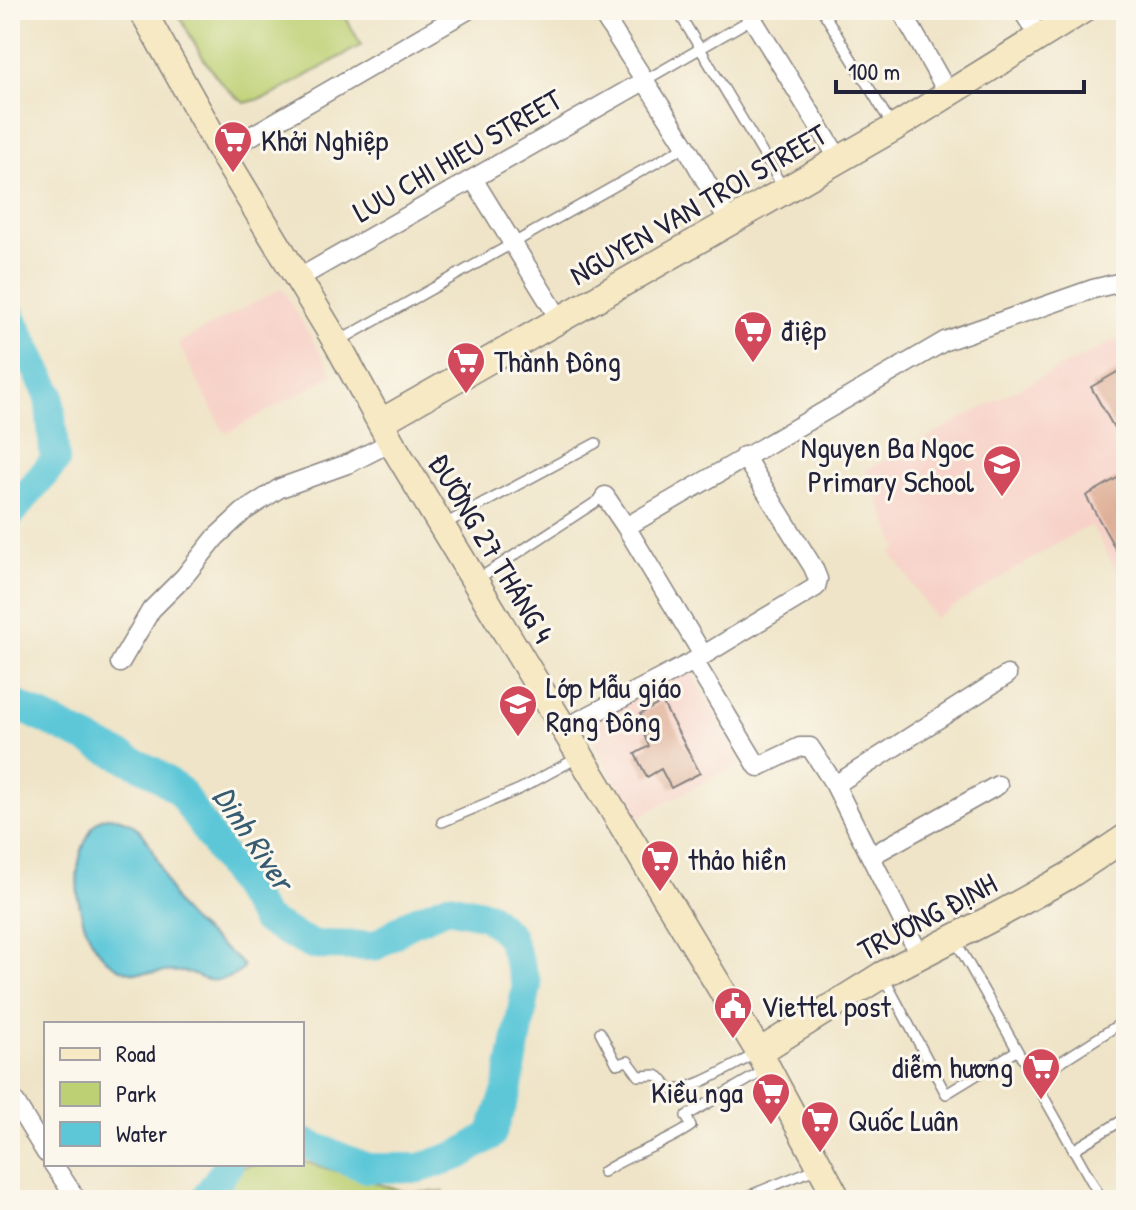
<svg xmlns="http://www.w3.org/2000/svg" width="1136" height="1210" viewBox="0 0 1136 1210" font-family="'Patrick Hand',sans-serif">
<rect width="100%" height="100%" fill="#fbf7ec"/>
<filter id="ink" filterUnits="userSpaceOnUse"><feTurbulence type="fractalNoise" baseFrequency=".0125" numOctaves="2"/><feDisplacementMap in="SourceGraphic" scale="16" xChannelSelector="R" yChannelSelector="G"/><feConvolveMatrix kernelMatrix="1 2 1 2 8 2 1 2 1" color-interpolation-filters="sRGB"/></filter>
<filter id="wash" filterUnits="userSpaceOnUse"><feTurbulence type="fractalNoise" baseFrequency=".006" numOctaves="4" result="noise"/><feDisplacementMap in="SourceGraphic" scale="32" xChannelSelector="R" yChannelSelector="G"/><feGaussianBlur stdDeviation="1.8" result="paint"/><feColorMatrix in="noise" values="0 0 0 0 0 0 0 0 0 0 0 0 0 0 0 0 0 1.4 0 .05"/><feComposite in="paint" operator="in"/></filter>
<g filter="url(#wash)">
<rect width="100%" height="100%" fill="#efe4c7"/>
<!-- built -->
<path fill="#f7d1c8" d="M282,288L333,375L225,434L178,343Z
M1126,335V588L1092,526L1076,532L935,618L891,552L898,549L866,470L1021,387Z
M690,669L740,763L635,819L586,725Z"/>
<!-- green -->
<path fill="#bdd073" stroke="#707957" stroke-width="2" d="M176,10H342L361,45L271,96L245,103C212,83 195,42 176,10Z
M302,1161L409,1193L443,1191L447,1197L446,1200H213C228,1156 264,1164 302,1164Z"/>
<!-- water -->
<path fill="#5dc7d8" stroke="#40748a" stroke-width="2" d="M107,817C156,818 157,875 179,907C195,929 224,946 243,965L242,970C234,977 219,982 208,980C200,979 193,973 184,972C158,969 131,982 107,960C77,931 69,874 87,838C92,827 95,820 107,817Z"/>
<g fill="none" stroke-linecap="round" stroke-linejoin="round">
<!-- river -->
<path stroke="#5dc7d8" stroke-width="30" d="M10,315L49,394L55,461L10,514
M10,702L152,771L180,791L265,920L312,945L375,946L412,922L448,907L487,915L509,935L527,985L507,1091L491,1135L459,1155L420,1168H367L302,1142
M204,1200L229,1164"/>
</g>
<g id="blocks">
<!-- building -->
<path fill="#ddaa92" d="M1126,367V449L1091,387Z
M1126,473V568L1086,496Z
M662,702L700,773L671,788L661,769L647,777L635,754L649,746L644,735L650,731L640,714Z"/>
</g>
</g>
<g filter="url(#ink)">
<use href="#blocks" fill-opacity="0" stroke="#888381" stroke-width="2"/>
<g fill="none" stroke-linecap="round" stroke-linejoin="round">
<!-- lane casing -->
<g stroke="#888381" stroke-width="12">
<path id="lane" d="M256,10L278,12L310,10
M677,10L784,189
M822,10L893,127
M644,81L767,10
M339,341L686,146
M443,525L596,443
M478,579L605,496
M442,822L520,789L579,757
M954,938L1102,1200
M884,978L946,1094L1016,1051
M600,1032L617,1064L628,1061L639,1076L656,1075L664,1080L668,1089C686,1095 737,1063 756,1054
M1032,1080L1126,1020
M1073,1150L1126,1118
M603,1172C631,1153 664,1145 691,1126L686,1116L765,1070
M738,1200L820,1167"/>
</g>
<!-- street casing -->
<g stroke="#888381" stroke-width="21">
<path id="street" d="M600,10L686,146L729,222
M747,10L839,159
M901,10L948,93
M1022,10L1039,37
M222,153L468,10
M473,179L560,320
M299,278L644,81
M605,496L626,527L945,341L1093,289L1126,281
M626,527L703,655
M694,661L758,767L800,747H810L835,785L919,954
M120,663L151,610L184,577L216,537L243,512L280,488L350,463L391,442
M563,729L694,661L816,587L818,579L813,567L744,456
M835,785L1007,675
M871,856L998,785
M10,1094L46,1153
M53,1164L77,1200"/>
</g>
<!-- secondary casing -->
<g stroke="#888381" stroke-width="29">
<path id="secondary" d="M142,10L222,153L337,343L391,442L759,1052L838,1200
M381,422L894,128L1083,10
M759,1052L882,975L1000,914L1068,876L1126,837"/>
</g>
<!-- lane -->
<use href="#lane" stroke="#fff" stroke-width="9"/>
<!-- street -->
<use href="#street" stroke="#fff" stroke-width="18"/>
<!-- secondary -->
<use href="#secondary" stroke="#f6e9c3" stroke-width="26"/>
</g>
</g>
<!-- icons -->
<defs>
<g id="supermarket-pin" transform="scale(2)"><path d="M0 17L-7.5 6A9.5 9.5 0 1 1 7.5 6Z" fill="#d1495b" stroke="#fbf7ec"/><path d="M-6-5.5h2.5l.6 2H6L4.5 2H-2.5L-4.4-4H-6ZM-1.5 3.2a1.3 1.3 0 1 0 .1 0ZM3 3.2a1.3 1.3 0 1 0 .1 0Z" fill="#fff"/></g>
<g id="school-pin" transform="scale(2)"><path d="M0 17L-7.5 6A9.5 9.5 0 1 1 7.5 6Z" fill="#d1495b" stroke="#fbf7ec"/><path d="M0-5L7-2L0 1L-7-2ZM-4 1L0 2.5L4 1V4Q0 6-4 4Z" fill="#fff"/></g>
<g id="civic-pin" transform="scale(2)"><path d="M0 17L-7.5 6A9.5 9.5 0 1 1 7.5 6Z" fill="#d1495b" stroke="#fbf7ec"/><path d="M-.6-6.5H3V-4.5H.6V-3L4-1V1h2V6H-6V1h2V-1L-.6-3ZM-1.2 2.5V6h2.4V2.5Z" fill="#fff"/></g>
</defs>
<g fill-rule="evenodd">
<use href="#supermarket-pin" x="233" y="140"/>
<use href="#supermarket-pin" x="753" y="330"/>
<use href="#supermarket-pin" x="466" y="361"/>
<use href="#school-pin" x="1002" y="464"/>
<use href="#school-pin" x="518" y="704"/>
<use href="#supermarket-pin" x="660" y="859"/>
<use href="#civic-pin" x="733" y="1006"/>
<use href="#supermarket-pin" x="1041" y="1067"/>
<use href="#supermarket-pin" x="771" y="1092"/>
<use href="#supermarket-pin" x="820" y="1120"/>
</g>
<g text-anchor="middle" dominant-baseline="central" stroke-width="6" stroke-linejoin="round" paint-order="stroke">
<!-- poi labels -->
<g font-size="30" fill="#22223b" stroke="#fbf7ec" text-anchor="start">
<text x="261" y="140">Khởi Nghiệp</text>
<text x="781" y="330">điệp</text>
<text x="494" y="361">Thành Đông</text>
<text x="974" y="447" text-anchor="end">Nguyen Ba Ngoc<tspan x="974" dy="34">Primary School</tspan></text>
<text x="546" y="687">Lớp Mẫu giáo<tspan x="546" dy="34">Rạng Đông</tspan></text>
<text x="688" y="859">thảo hiền</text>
<text x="761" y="1006">Viettel post</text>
<text x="1013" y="1067" text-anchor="end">diễm hương</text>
<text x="743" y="1092" text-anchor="end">Kiều nga</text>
<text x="848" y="1120">Quốc Luân</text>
</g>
<!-- street labels -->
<g font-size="30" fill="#22223b" stroke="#fbf7ec">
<text transform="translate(457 155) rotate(-30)">LUU CHI HIEU STREET</text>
<text transform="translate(698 204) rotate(-30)">NGUYEN VAN TROI STREET</text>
<text transform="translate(492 548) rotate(59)">ĐƯỜNG 27 THÁNG 4</text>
<text transform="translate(927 916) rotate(-28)">TRƯƠNG ĐỊNH</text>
</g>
<!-- water labels -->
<g font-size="32" font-style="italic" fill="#375c72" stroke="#fbf7ec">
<text transform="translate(254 838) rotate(56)">Dinh River</text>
</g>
</g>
<!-- margin -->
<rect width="1136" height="1210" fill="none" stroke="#fbf7ec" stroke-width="40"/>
<!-- legend -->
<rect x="44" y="1022" width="260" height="144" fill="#fbf7ec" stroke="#a4a2a5" stroke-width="2"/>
<rect x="60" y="1048" width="40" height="12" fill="#f6e9c3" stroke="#a4a2a5" stroke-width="2"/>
<text x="116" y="1062" font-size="24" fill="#22223b">Road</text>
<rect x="60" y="1082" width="40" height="24" fill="#bdd073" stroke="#a4a2a5" stroke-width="2"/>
<text x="116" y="1102" font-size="24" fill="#22223b">Park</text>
<rect x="60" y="1122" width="40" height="24" fill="#5dc7d8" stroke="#a4a2a5" stroke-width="2"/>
<text x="116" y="1142" font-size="24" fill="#22223b">Water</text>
<!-- scale -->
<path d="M836 80v12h248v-12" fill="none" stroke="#22223b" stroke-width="4"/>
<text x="848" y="80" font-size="24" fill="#22223b" stroke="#fbf7ec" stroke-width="6" paint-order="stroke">100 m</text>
</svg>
